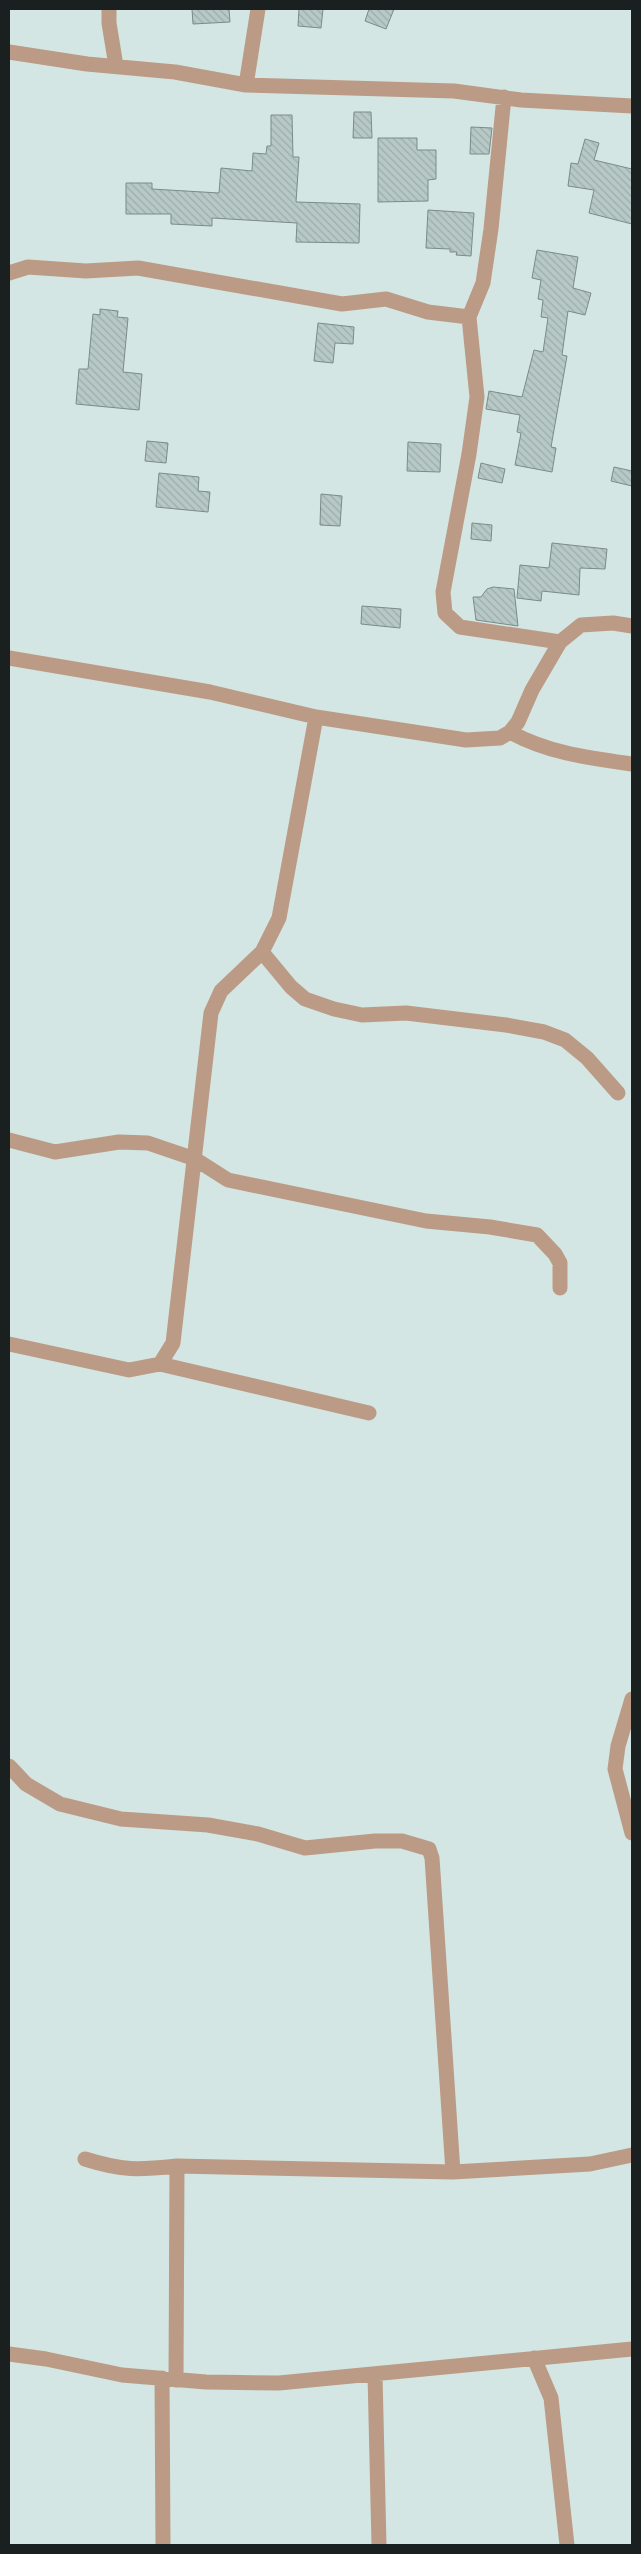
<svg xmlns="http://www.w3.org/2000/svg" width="641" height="2554" viewBox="0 0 641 2554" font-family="Rubik,sans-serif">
<defs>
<pattern id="building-back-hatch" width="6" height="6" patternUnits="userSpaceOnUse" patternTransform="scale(1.25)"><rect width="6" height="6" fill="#b7c9c6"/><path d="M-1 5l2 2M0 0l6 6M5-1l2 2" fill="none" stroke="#9dacaa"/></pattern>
</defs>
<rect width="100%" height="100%" fill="#d3e6e3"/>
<!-- building -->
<path fill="url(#building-back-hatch)" stroke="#7a8b89" d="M192,9H229L230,22L193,24Z
M299,9H323L321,28L298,26Z
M369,9H394L386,29L365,21Z
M354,112H371L372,138H353Z
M271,115H292L293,157H299L296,202L360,204L359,243L296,242L297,223L212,218V226L171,224V214H126V183H152V189L219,193L221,168L252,171L253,153L266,154L267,146H271Z
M471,127L492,128L489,154H470Z
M378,138H417V150H436V179L428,180V201L378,202Z
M585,139L599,143L594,160L632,169V224L589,213L594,190L568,186L571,163L578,164Z
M428,210L474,213L471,256L456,255L457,252H450V249L426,248Z
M537,250L578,257L573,288L591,293L585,315L568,311L562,355L567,356L551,447L556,448L552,472L515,465L521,433L517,432L520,415L486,409L489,391L522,397L534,350L543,352L548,318L541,317L543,300L538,299L541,280L532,278Z
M100,309L118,311L117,317L128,318L123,372L142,374L139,410L76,404L79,369H88L93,314L100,315Z
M318,323L354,327L353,344L335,343L333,363L314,361Z
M147,441L168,443L166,463L145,461Z
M408,442L441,444L440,472L407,471Z
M481,463L505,469L502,483L478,478Z
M614,467L632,471V486L611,481Z
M159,473L199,477L198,491L210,492L208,512L156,507Z
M321,494L342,496L340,526L320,525Z
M472,523L492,525L491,541L471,539Z
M552,543L607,549L605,569L580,568L579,595L542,591L541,601L517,598L520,565L549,568Z
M493,587L514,589L518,626L476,620L473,597H481L487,589Z
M362,606L401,609L400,628L361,624Z"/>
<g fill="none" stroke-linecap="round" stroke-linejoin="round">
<!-- minor -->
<path stroke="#bb9b85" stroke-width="15" d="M109,9V23L116,66
M9,52L87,64L175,72L246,85L454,91L521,100L632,106
M246,85L258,9
M9,273L28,267L86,271L138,268L342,304L386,299L428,312L469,317L477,397L469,454L443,592L445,613L460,627L560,642
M469,317L483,283L491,229L504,97
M9,658L210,692L316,717L466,740L500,738L510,732L518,722L532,690L560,642L581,625L613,623L632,626
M510,732C548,753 589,758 632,764
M262,952L291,987L305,999L334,1009L362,1015L406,1013L506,1025L544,1032L565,1040L587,1058L618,1093
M9,1140L55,1152L119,1142L148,1143L195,1159L228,1180L426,1221L490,1227L537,1235L555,1254L560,1263V1288
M9,1344L129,1370L160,1364L173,1343L211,1013L221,991L262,952L279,918L316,717
M160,1364L369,1413
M632,1699L618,1746L615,1769L632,1833
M9,1766L26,1784L60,1804L121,1819L208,1825L258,1834L305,1848L375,1841H402L429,1849L432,1858L453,2172
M85,2159C123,2171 138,2170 177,2166L453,2172L590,2164L632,2155
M9,2354L46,2359L122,2375L206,2382L279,2383L632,2349
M534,2358L551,2398L567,2545
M375,2374L379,2545
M162,2378L163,2545
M176,2380L177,2166"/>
</g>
<!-- border -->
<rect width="641" height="2554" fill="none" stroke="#19201f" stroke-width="20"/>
</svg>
